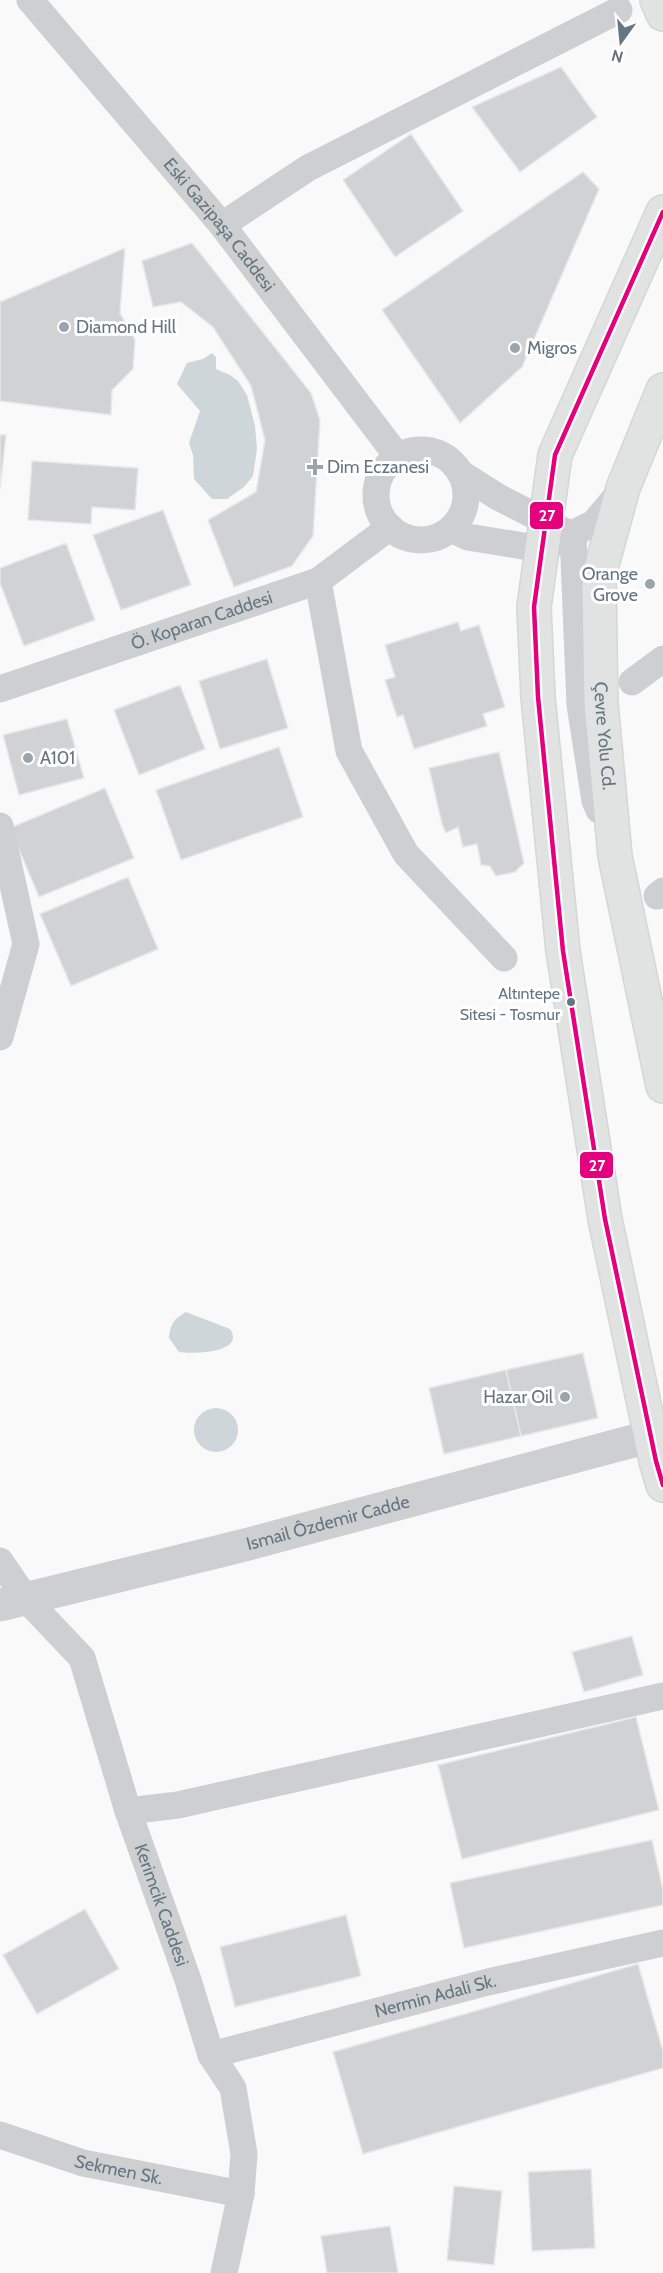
<svg xmlns="http://www.w3.org/2000/svg" width="663" height="2273" viewBox="0 0 663 2273" font-family="Cabin,sans-serif">
<rect width="100%" height="100%" fill="#f9f9f9"/>
<!-- water -->
<path fill="#ced6d9" d="M212,353L216,357V369L230,375L238,381L247,395L255,426L257,449L253,476L244,487L227,499H212L194,479L193,455L189,443L200,411L177,384L187,363L203,359Z
M186,1312L230,1329C246,1353 193,1354 179,1352L169,1338C170,1324 174,1319 186,1312Z
M194 1430a22 22 0 1 1 44 0a22 22 0 1 1-44 0Z"/>
<!-- building -->
<path fill="#d0d2d3" stroke="#e8e8e8" stroke-width="1.5" d="M561,67L597,117L520,172L472,107Z
M411,134L463,211L395,257L343,180Z
M583,172L599,189L522,367L460,423L382,310Z
M192,243L311,393L320,420L313,536L292,566L234,587L208,520L256,492L265,440L251,386L213,327L181,302L153,307L142,261Z
M125,248L120,313L135,340L133,369L112,390L111,415L0,401V302Z
M0,435H6L0,489Z
M32,461L138,468L135,510L92,507L91,524L28,520Z
M163,510L191,585L121,610L93,535Z
M66,543L95,620L24,646L0,583V568Z
M458,622L461,631L479,625L505,707L483,714L487,726L414,749L403,715L397,717L385,680L395,677L385,645Z
M267,659L288,728L220,749L199,681Z
M180,685L205,749L139,775L114,710Z
M67,719L84,778L19,795L3,735Z
M279,747L303,817L181,860L156,790Z
M499,752L524,863L515,872L496,876L490,866L481,865L477,844L463,847L458,827L446,833L442,824L429,768Z
M105,788L134,858L39,897L10,828Z
M128,877L158,949L71,986L40,914Z
M583,1353L598,1418L521,1436L506,1370Z
M506,1370L521,1436L444,1454L429,1388Z
M632,1636L643,1675L584,1692L572,1652Z
M636,1717L659,1810L462,1859L438,1765Z
M652,1840L663,1890V1905L464,1948L450,1883Z
M85,1909L119,1969L37,2014L3,1955Z
M346,1915L361,1976L235,2007L220,1947Z
M638,1964L663,2051V2068L363,2154L333,2052Z
M591,2169L595,2248L532,2251L528,2172Z
M454,2186L502,2191L494,2265L447,2260Z
M390,2226L398,2273H327L321,2236Z"/>
<g fill="none" stroke-linecap="round" stroke-linejoin="round">
<!-- trunk casing -->
<g stroke="#d5d6d6" stroke-width="36">
<g id="trunk">
<path d="M657,0L663,14"/>
<path d="M663,212L555,455L534,607L538,697L563,951L605,1219L656,1461L663,1485"/>
<path id="s7" d="M663,390L623,488L600,572L599,586L601,703L615,856L663,1086"/>
</g>
</g>
<!-- minor -->
<g stroke="#cecfd0" stroke-width="27">
<path id="s1" d="M30,0L222,225L398,457"/>
<path d="M222,225L308,168L619,10"/>
<circle cx="421" cy="495" r="45"/>
<path d="M460,473L498,497L564,531"/>
<path d="M451,529L468,537L542,549L594,523L621,491"/>
<path d="M573,535L580,705L595,801L599,810"/>
<path d="M318,581L349,751L406,854L504,958"/>
<path d="M632,682L663,659"/>
<path id="s2" d="M0,689L318,581L390,527"/>
<path d="M0,826L26,944L0,1037"/>
<path d="M657,896L663,891"/>
<path id="s3" d="M0,1561L26,1599L82,1658L128,1811L188,1980L211,2055L233,2088L244,2154L241,2194L224,2273"/>
<path d="M128,1811L178,1805L663,1696"/>
<path id="s4" d="M211,2055L488,1982L663,1943"/>
<path id="s5" d="M0,2135L83,2163L241,2194"/>
</g>
<!-- tertiary -->
<path stroke="#cecfd0" stroke-width="33" id="s6" d="M0,1605L241,1546L652,1436"/>
<!-- trunk -->
<use href="#trunk" stroke="#e1e2e2" stroke-width="33"/>
<!-- bus-1 casing -->
<g stroke="#fff" stroke-width="9">
<path id="bus-1" d="M663,212L555,455L534,607L538,697L563,951L605,1219L656,1461L663,1485"/>
</g>
<!-- bus-1 -->
<use href="#bus-1" stroke="#e5007d" stroke-width="4.5"/>
</g>
<!-- markers -->
<g fill="#99a4ac" stroke="#fff" stroke-width="2">
<circle cx="64" cy="327" r="6"/>
<circle cx="515" cy="348" r="6"/>
<path d="M312 458h6v6h6v6h-6v6h-6v-6h-6v-6h6z"/>
<circle cx="650" cy="584" r="6"/>
<circle cx="28" cy="758" r="6"/>
<circle cx="565" cy="1397" r="6"/>
</g>
<circle fill="#657683" stroke="#fff" stroke-width="2" cx="571" cy="1002" r="5"/>
<g text-anchor="middle" dominant-baseline="central" stroke-width="6" stroke-linejoin="round" paint-order="stroke">
<!-- bus labels -->
<g font-size="16" fill="#657683" stroke="#fff" text-anchor="end">
<text x="560" y="993">Altıntepe<tspan x="560" dy="21">Sitesi - Tosmur</tspan></text>
</g>
<!-- street labels -->
<g font-size="18" fill="#657683" stroke="#fff">
<text stroke="none"><textPath href="#s1" startOffset="294">Eski Gazipaşa Caddesi</textPath></text>
<text stroke="none"><textPath href="#s2" startOffset="213">Ö. Koparan Caddesi</textPath></text>
<text stroke="none"><textPath href="#s7" startOffset="357">Çevre Yolu Cd.</textPath></text>
<text stroke="none"><textPath href="#s6" startOffset="338">Ismail Ôzdemir Cadde</textPath></text>
<text stroke="none"><textPath href="#s3" startOffset="387">Kerimcik Caddesi</textPath></text>
<text stroke="none"><textPath href="#s4" startOffset="232">Nermin Adali Sk.</textPath></text>
<text stroke="none"><textPath href="#s5" startOffset="124">Sekmen Sk.</textPath></text>
</g>
<!-- poi labels -->
<g font-size="18" fill="#657683" stroke="#fff" text-anchor="start">
<text x="76" y="327">Diamond Hill</text>
<text x="527" y="348">Migros</text>
<text x="327" y="467">Dim Eczanesi</text>
<text x="638" y="574" text-anchor="end">Orange<tspan x="638" dy="21">Grove</tspan></text>
<text x="40" y="758">A101</text>
<text x="553" y="1397" text-anchor="end">Hazar Oil</text>
</g>
</g>
<g stroke="#fff" stroke-width="2">
<rect x="529" y="501" width="35" height="29" rx="6" fill="#e5007d"/>
<rect x="579" y="1151" width="35" height="28" rx="6" fill="#e5007d"/>
</g>
<g font-size="16" text-anchor="middle" font-weight="bold" fill="#fff">
<text x="547" y="521">27</text>
<text x="597" y="1171">27</text>
</g>
<!-- north arrow -->
<g transform="translate(621 42) rotate(195)" stroke="#ffffff" stroke-width="4.5" paint-order="stroke">
<path d="M0-4.5L10 22L0 15L-10 22Z" fill="#657683"/>
<text y="-9" font-size="16" font-weight="bold" text-anchor="middle" fill="#657683">N</text>
</g>
</svg>
